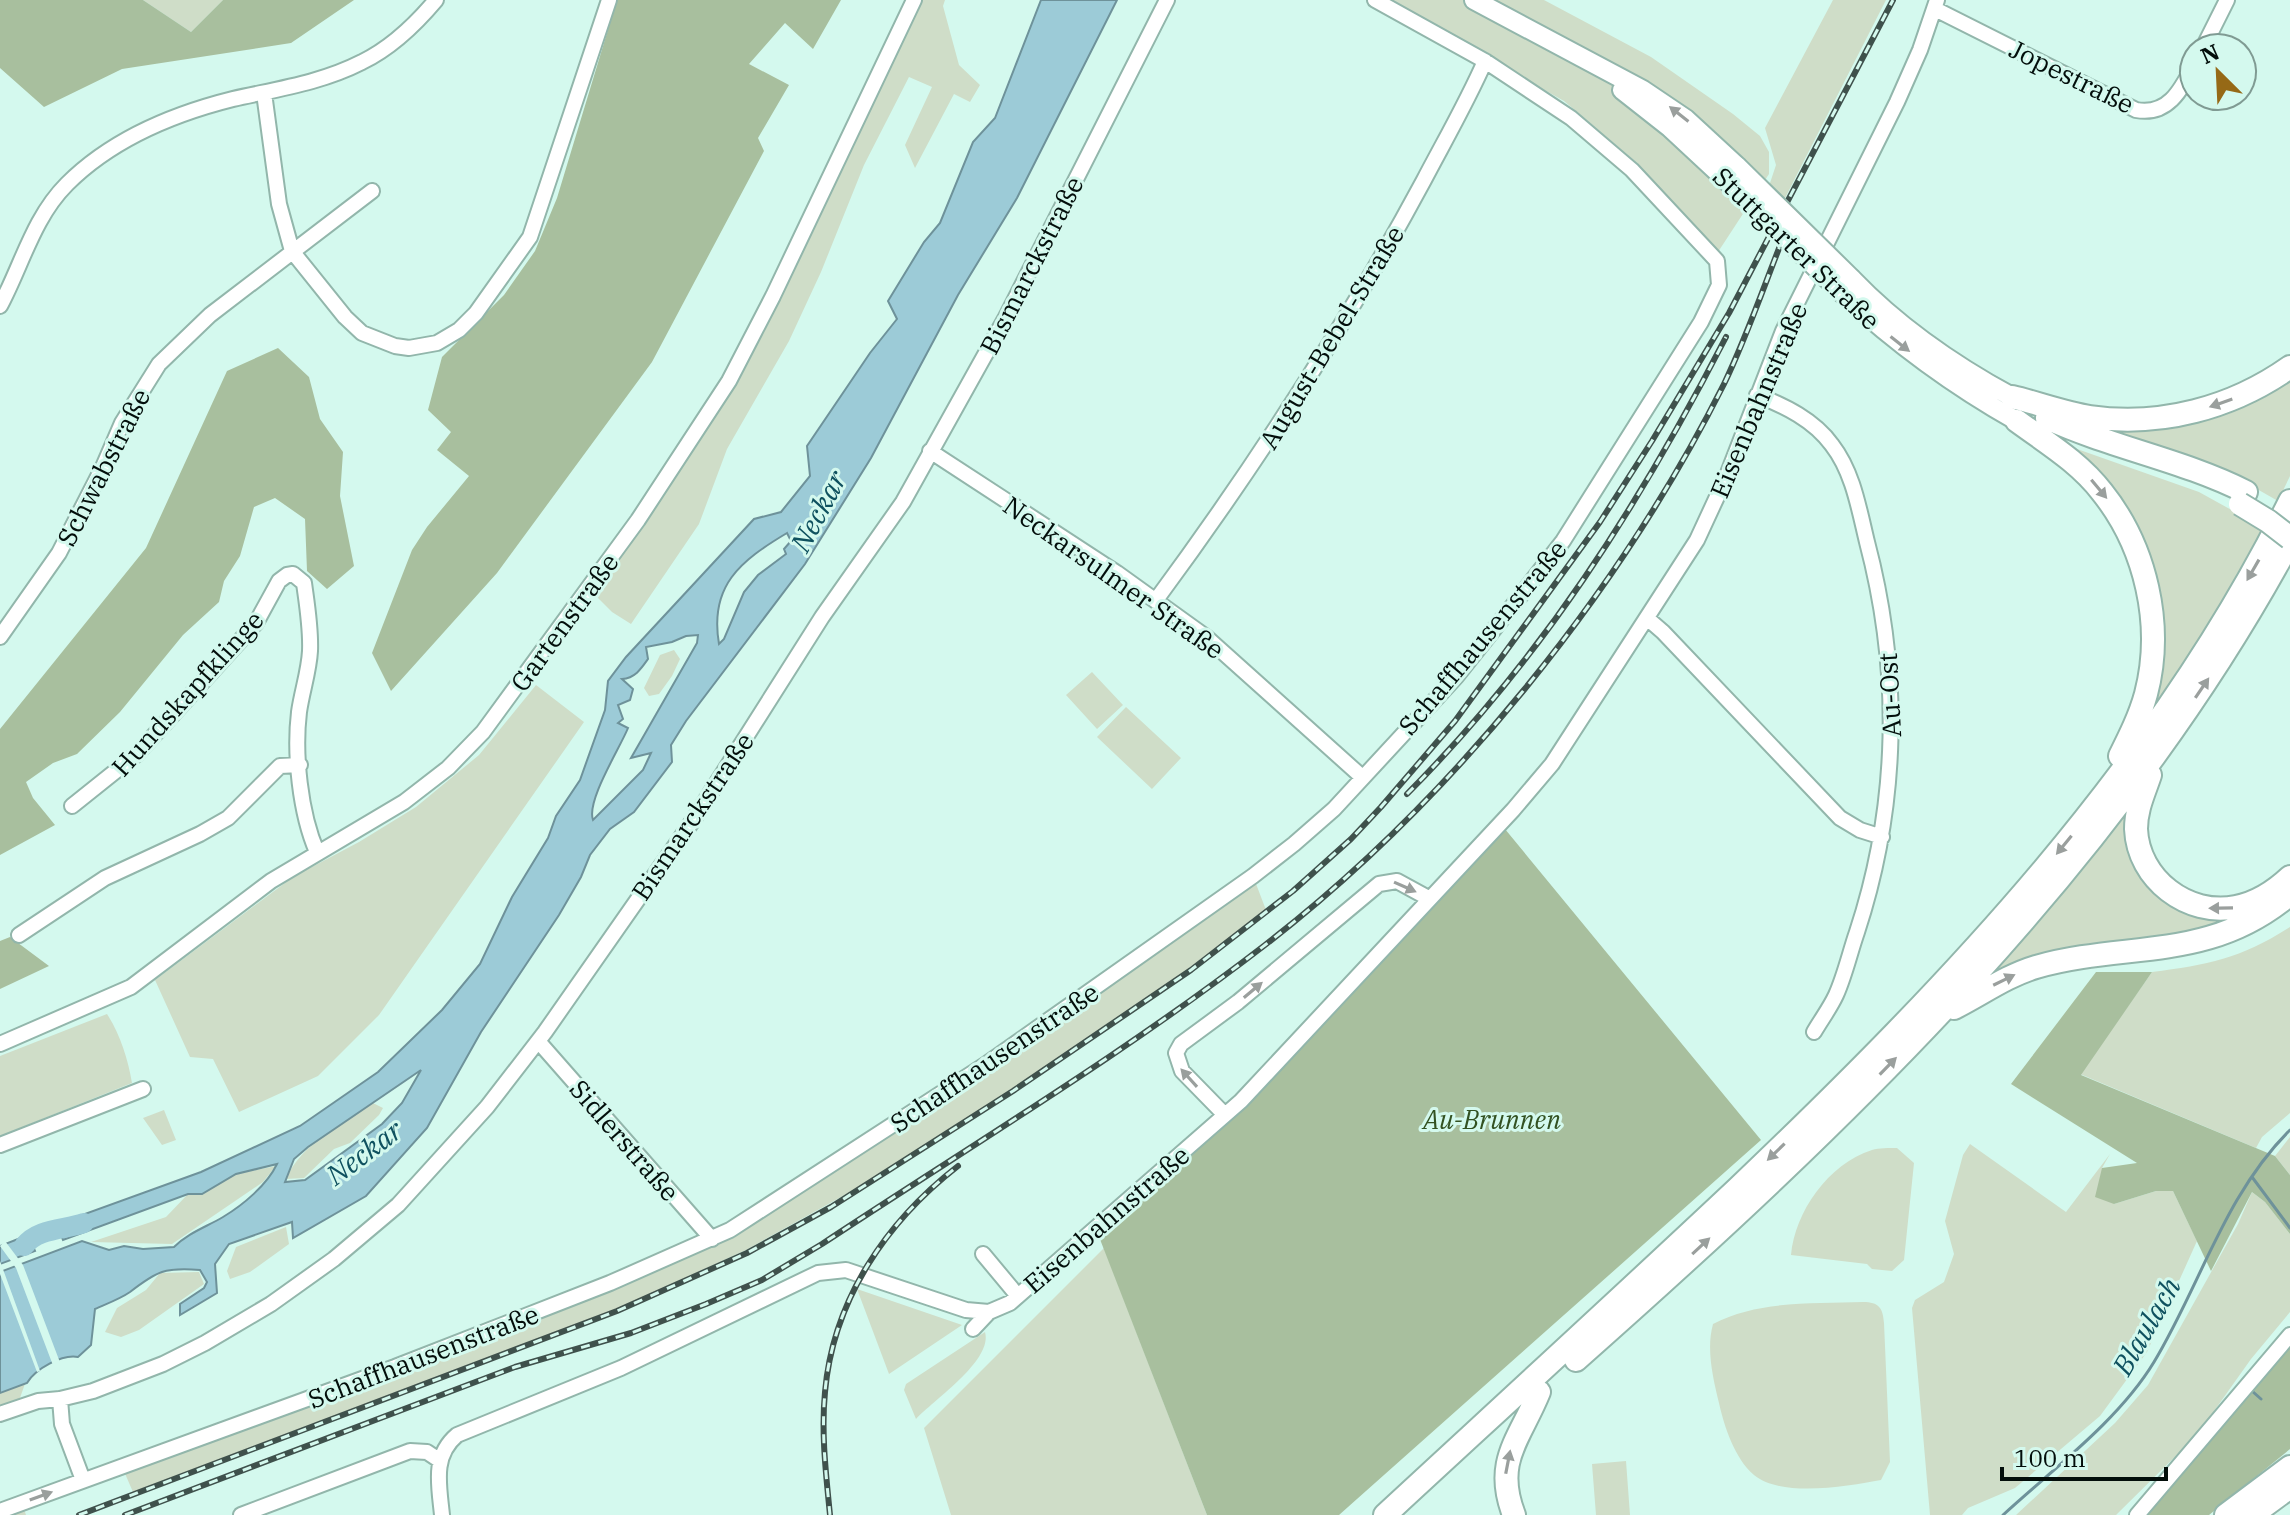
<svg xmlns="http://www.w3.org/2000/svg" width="2290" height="1515" viewBox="0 0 2290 1515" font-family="'IBM Plex Serif',serif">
<rect width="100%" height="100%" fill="#d4f9ee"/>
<!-- green -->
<path fill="#cfddc8" d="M143,0H223L191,32Z
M914,0H945L943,6L959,65L980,85L970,102L954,94L915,168L905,145L932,87L909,77L864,165L821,272L789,341L727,449L699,524L631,624L612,612L589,589L697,434Z
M1385,0H1544L1651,57L1733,114L1760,136L1769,152V174L1718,252L1636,162L1564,101Z
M1833,0H1886L1784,200L1769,186L1776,165L1765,128Z
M2290,374V476L2278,501L2243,481L2074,419L2138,425Z
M2060,443L2199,492L2264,528L2223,602L2142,725L2151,578Z
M674,650L680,659L672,676L659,694L649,696L644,688L660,655Z
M1092,672L1123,705L1097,729L1066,695Z
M536,685L584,722L379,1015L318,1076L239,1112L213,1059L190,1057L155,980L293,877L359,842L416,807L479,755Z
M1126,707L1181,758L1152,789L1097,737Z
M2130,806L2146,876L2244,911L2219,928L1990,978L1988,976Z
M1253,876L1266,910L1164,987L895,1167L746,1250L619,1308L133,1492L123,1469L23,1506L26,1515H0L83,1480L730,1230Z
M2290,927V1113L2262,1137L2256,1148L2080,1074L2152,972C2208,965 2242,958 2290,927Z
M107,1014C120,1034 128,1059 132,1083L0,1136V1056Z
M373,1103L383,1108L379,1115L350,1143L334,1149L304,1178L286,1179C302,1143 341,1124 373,1103Z
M164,1110L176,1140L162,1145L143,1118Z
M2290,1137V1175L2275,1156Z
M1970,1144L2066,1212L2110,1154L2102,1168L2114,1204L2156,1191H2173L2197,1241L2147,1352L2100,1416L2015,1488L1968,1508L1962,1515H1930L1912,1308L1915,1300L1944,1282L1954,1254L1945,1221L1963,1155Z
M1897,1148L1914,1163L1904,1260L1892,1271L1872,1269L1867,1264L1791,1255C1795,1212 1828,1164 1872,1150C1879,1148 1889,1148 1897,1148Z
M276,1166L263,1182L172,1244L91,1242L166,1217L188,1194H202L236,1174Z
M2252,1192L2265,1202L2290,1234V1312L2251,1359L2197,1435L2116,1515H2016L2115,1423L2148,1385L2238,1224Z
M286,1227L289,1244L250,1272L230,1279L227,1271L236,1247Z
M1104,1248L1207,1515H951L924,1428Z
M199,1272L204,1284L139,1330L121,1337L105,1332L117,1308L146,1290L160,1273Z
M857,1289L962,1325L889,1374Z
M1863,1302C1879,1302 1883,1308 1884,1323L1890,1462L1881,1480C1848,1486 1782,1498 1754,1475C1735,1459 1724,1426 1719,1403C1713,1378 1706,1349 1713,1324C1758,1300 1814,1304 1863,1302Z
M985,1332C993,1360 935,1399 916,1419L904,1390L906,1384Z
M0,1355L26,1381L16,1409L0,1414Z
M1626,1461L1630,1515H1596L1592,1464Z"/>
<!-- forest -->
<path fill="#a8bf9e" d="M0,0H143L191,32L223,0H354L291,43L122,69L44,107L0,68Z
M617,0H841L813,49L785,23L749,64L789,85L758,138L764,151L652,362L497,573L391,691L372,653L412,550L427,527L469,476L437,450L451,432L428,410L442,357L504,295L535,251L557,198Z
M278,348L309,377L320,419L343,452L340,496L354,566L327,589L307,571L305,519L275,498L254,507L240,556L224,581L219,602L183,635L120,712L77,754L53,763L26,782L33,798L55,825L0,855V729L146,548L227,371Z
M1500,823L1761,1140L1339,1515H1207L1096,1229L1241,1101Z
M10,937L49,966L0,989V941Z
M2096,972H2152L2081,1075L2275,1156L2290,1175V1234L2265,1202L2252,1192L2211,1271L2173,1191H2156L2114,1204L2095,1197L2102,1168L2137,1163L2011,1084Z
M2290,1343V1449L2209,1515H2145Z"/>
<!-- water -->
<path fill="#9ccbd7" stroke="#6e929a" stroke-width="2" fill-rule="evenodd" d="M1041,0H1117L1017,198L958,295L871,458L805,564L686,721L671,745L672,762L634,812L610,829L590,855L581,877L559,915L481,1032L427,1128L366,1196L293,1238L292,1222L229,1244L215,1264L217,1293L180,1315V1304L204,1288L207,1282L200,1270C165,1267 157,1271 130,1292C120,1299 106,1304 95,1309L91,1345L78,1357C62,1354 35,1369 27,1383L0,1393V1272L82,1241L109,1250L124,1246L143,1249L174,1247C188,1233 206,1227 223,1217C243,1205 267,1185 277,1164L236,1174L202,1194H188L63,1240L57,1224L201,1172L300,1126L378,1072L442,1010L480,964L512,897L548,838L556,816L580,780L605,710L608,681L626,657L754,519L781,512L810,476L807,446L870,353L897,319L888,301L924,242L940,223L973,142L995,118ZM787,533L791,541L784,549L786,554L758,575L744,592L724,639L719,644C709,586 740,561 787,533ZM698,635L697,643L631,758L651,753L643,770L593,820C586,801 620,748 628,728L618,723L623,719L618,705L630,700L633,689L622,679C635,678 641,669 648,659L646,647L672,642L686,636ZM421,1070L402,1103L382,1124L305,1180L285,1182L294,1159L308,1147Z
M28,1235L35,1251L0,1264V1246Z"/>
<!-- pier -->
<path fill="#d4f9ee" d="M5,1241L23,1265L61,1365L54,1368L16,1268L0,1246Z
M0,1261L40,1371L37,1372L0,1274Z"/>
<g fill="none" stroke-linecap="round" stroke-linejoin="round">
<!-- stream -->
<path stroke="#6e929a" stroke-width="3" d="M2252,1177L2290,1228
M2252,1391L2261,1399
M2003,1515C2053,1469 2119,1420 2154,1362C2200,1286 2225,1194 2290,1130"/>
<!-- river -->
<path stroke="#9ccbd7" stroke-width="20" d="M24,1246C38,1228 64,1230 84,1223"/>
<!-- minor casing -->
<g stroke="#92b6ab" stroke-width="18">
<path id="minor" d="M1935,9L2136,110C2168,116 2181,90 2194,65
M2203,48L2227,0
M264,93L279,204L292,251L345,317L362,333L395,346L409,348L437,343L459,330L476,313L530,237L609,0
M0,306C22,265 33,218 67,184C112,139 173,114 233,99C277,89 321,83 362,62C391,48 415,25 436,0
M1757,395C1785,406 1814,420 1832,445C1853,472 1859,509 1867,542C1901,671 1899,804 1857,932C1850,952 1845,975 1836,995C1830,1008 1821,1020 1814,1032
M930,451L1117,573L1206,637L1361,776
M1156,600C1255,466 1345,327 1424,180C1445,140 1467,102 1485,61
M1648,619L1663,632L1840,818L1860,830L1882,837
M0,637L59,553L103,467L122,423L159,364L210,315L372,191
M72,806L137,754L256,623L279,581L287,575L293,574L304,583C307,605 311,628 310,651C309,671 302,691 299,712C294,754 300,813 317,852
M19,935L105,878L200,834L228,818L280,766L300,765
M538,1041L712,1239
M0,1044L131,987L271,881L404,802L448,768L483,732L638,520L729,381L773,296L914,0
M1225,1115L1182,1071L1176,1053L1181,1044L1238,1002L1379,884L1397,881L1430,899
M0,1145L143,1089
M983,1254L1018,1296
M973,1329L989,1312
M60,1399L62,1424L83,1480
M0,1414L38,1401L60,1399L93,1391L163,1364L205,1343L271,1304L334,1259L398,1205L487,1107L545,1032L694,819L822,617L903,502L1005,319L1167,0
M0,1511L395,1367L610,1283L730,1230L985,1065L1253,876L1294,844L1334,809L1456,677L1518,599L1563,541L1701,322L1719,285L1717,261L1632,170L1571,118L1485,61L1375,0
M241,1515L410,1451L427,1452L439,1460
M442,1515C439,1485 432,1456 457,1435L621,1368L818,1273L846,1270L966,1310L989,1312L1010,1303L1241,1101L1513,810L1552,764L1697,540L1728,473L1783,331L1897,102L1920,50L1937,0
M2137,1515L2290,1335"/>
</g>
<!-- secondary casing -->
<g stroke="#92b6ab" stroke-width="22">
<path id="secondary" d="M1474,0L1643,90L1686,119L1737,166
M1622,90L1669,127L1726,180
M1852,279C1899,328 1953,365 2012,397
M1842,293C1896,343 1953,385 2017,421"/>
</g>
<!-- trunk casing -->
<g stroke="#92b6ab" stroke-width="26">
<path id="trunk" d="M2012,397C2038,403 2064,413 2090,417C2161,427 2232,408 2290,367
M2047,418C2112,448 2183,460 2246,492
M2017,421C2047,443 2079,462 2102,492C2146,547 2164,625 2146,694C2140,716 2130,736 2120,756
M2150,775C2144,793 2136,809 2136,829C2138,879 2188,917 2236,907C2257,903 2275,891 2290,877
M1954,1008C1982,994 2006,976 2036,967C2127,941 2209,963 2290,894
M1576,1360C1847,1120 2117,863 2290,541
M1385,1515C1503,1406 1621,1298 1738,1188C1950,986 2159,767 2290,501
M1514,1515C1493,1461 1520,1439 1539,1392
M2226,1515L2290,1467
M2252,1515L2290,1487"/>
</g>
<!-- minor -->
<use href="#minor" stroke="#fff" stroke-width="14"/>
<!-- secondary -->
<use href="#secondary" stroke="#fff" stroke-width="18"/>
<!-- trunk -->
<use href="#trunk" stroke="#fff" stroke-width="22"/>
<!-- rail casing -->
<g stroke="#3f514c" stroke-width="6">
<path id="rail" d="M1407,794C1541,659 1639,506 1726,337
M79,1515L617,1311L747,1253L831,1207L1013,1091L1191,970L1293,891L1351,839L1381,807L1455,721L1600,522L1652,441L1729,313L1893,0
M125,1515L515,1367L631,1333L706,1304L762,1280L822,1244C970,1146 1124,1054 1265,945C1450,802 1619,593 1724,384C1749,332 1767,277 1789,223
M830,1515C826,1474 821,1433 825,1392C833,1300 886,1222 958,1166"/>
</g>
<!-- rail -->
<use href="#rail" stroke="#d4f9ee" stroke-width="3" stroke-dasharray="9" stroke-linecap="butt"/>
<!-- secondary-bridge casing -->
<g stroke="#92b6ab" stroke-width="22" stroke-linecap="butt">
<path id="secondary-bridge" d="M1737,166L1852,279
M1726,180L1842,293"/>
</g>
<!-- trunk-bridge casing -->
<g stroke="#92b6ab" stroke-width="26" stroke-linecap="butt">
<path id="trunk-bridge" d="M2240,504L2268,521L2290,538"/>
</g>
<!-- secondary-bridge -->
<use href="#secondary-bridge" stroke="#fff" stroke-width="18"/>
<!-- trunk-bridge -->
<use href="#trunk-bridge" stroke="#fff" stroke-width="22"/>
</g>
<!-- one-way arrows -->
<defs><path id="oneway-solid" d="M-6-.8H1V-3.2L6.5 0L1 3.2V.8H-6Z" transform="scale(2)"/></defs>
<g fill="#9a9f9d">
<use href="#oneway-solid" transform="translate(1679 114) rotate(-142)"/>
<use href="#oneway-solid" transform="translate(1900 344) rotate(38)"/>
<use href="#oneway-solid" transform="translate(2221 403) rotate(161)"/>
<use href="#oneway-solid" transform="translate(2099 489) rotate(50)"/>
<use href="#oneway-solid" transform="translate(2253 570) rotate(120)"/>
<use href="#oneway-solid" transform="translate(2202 688) rotate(-56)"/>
<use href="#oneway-solid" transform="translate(2064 845) rotate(129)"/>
<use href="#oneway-solid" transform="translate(1405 887) rotate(24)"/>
<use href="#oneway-solid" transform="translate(2221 908) rotate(179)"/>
<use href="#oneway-solid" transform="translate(2004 980) rotate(-26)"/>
<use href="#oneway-solid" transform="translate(1253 990) rotate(-40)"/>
<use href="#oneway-solid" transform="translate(1888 1066) rotate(-46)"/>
<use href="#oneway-solid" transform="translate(1189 1078) rotate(-132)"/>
<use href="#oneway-solid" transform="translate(1776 1152) rotate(136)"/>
<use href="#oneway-solid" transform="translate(1701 1246) rotate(-43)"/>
<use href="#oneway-solid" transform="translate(1508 1462) rotate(-79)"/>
<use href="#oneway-solid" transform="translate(41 1496) rotate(-20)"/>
</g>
<g text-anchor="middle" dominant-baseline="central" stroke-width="6" stroke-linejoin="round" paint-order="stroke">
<!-- street labels -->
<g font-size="26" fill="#030e0b" stroke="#d4f9ee">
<text transform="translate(2072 76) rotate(26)">Jopestraße</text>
<text transform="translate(1797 248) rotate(44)">Stuttgarter Straße</text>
<text transform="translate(1031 265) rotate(-63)">Bismarckstraße</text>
<text transform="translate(1331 337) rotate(-59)">August-Bebel-Straße</text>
<text transform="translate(1758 400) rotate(-67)">Eisenbahnstraße</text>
<text transform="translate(103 467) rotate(-63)">Schwabstraße</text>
<text transform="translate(1114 577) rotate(35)">Neckarsulmer Straße</text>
<text transform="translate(564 622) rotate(-54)">Gartenstraße</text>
<text transform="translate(1482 637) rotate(-50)">Schaffhausenstraße</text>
<text transform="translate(187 693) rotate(-48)">Hundskapfklinge</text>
<text transform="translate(1889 695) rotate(-93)">Au-Ost</text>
<text transform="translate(692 816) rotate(-56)">Bismarckstraße</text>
<text transform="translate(994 1057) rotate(-34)">Schaffhausenstraße</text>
<text transform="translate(625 1140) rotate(49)">Sidlerstraße</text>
<text transform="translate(1106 1219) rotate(-41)">Eisenbahnstraße</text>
<text transform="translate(423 1356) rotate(-21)">Schaffhausenstraße</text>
</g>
<!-- park labels -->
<g font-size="26" font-style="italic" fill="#325121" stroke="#d4f9ee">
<text x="1492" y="1119">Au-Brunnen</text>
</g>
<!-- water labels -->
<g font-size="28" font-style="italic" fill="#0f515f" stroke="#d4f9ee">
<text transform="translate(818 511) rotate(-62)">Neckar</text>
<text transform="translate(364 1152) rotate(-37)">Neckar</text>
<text transform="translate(2146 1326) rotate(-60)">Blaulach</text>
</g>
</g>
<!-- north arrow -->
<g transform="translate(2218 72) rotate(336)"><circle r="38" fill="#d4f9ee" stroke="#809b93" stroke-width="2"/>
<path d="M0-6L14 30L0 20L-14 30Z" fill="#966916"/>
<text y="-12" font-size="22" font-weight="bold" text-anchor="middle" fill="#030e0b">N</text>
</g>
<!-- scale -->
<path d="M2002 1467v12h164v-12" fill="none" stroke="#030e0b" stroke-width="4"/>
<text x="2014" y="1467" font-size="24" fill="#030e0b" stroke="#d4f9ee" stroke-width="6" paint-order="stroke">100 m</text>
</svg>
